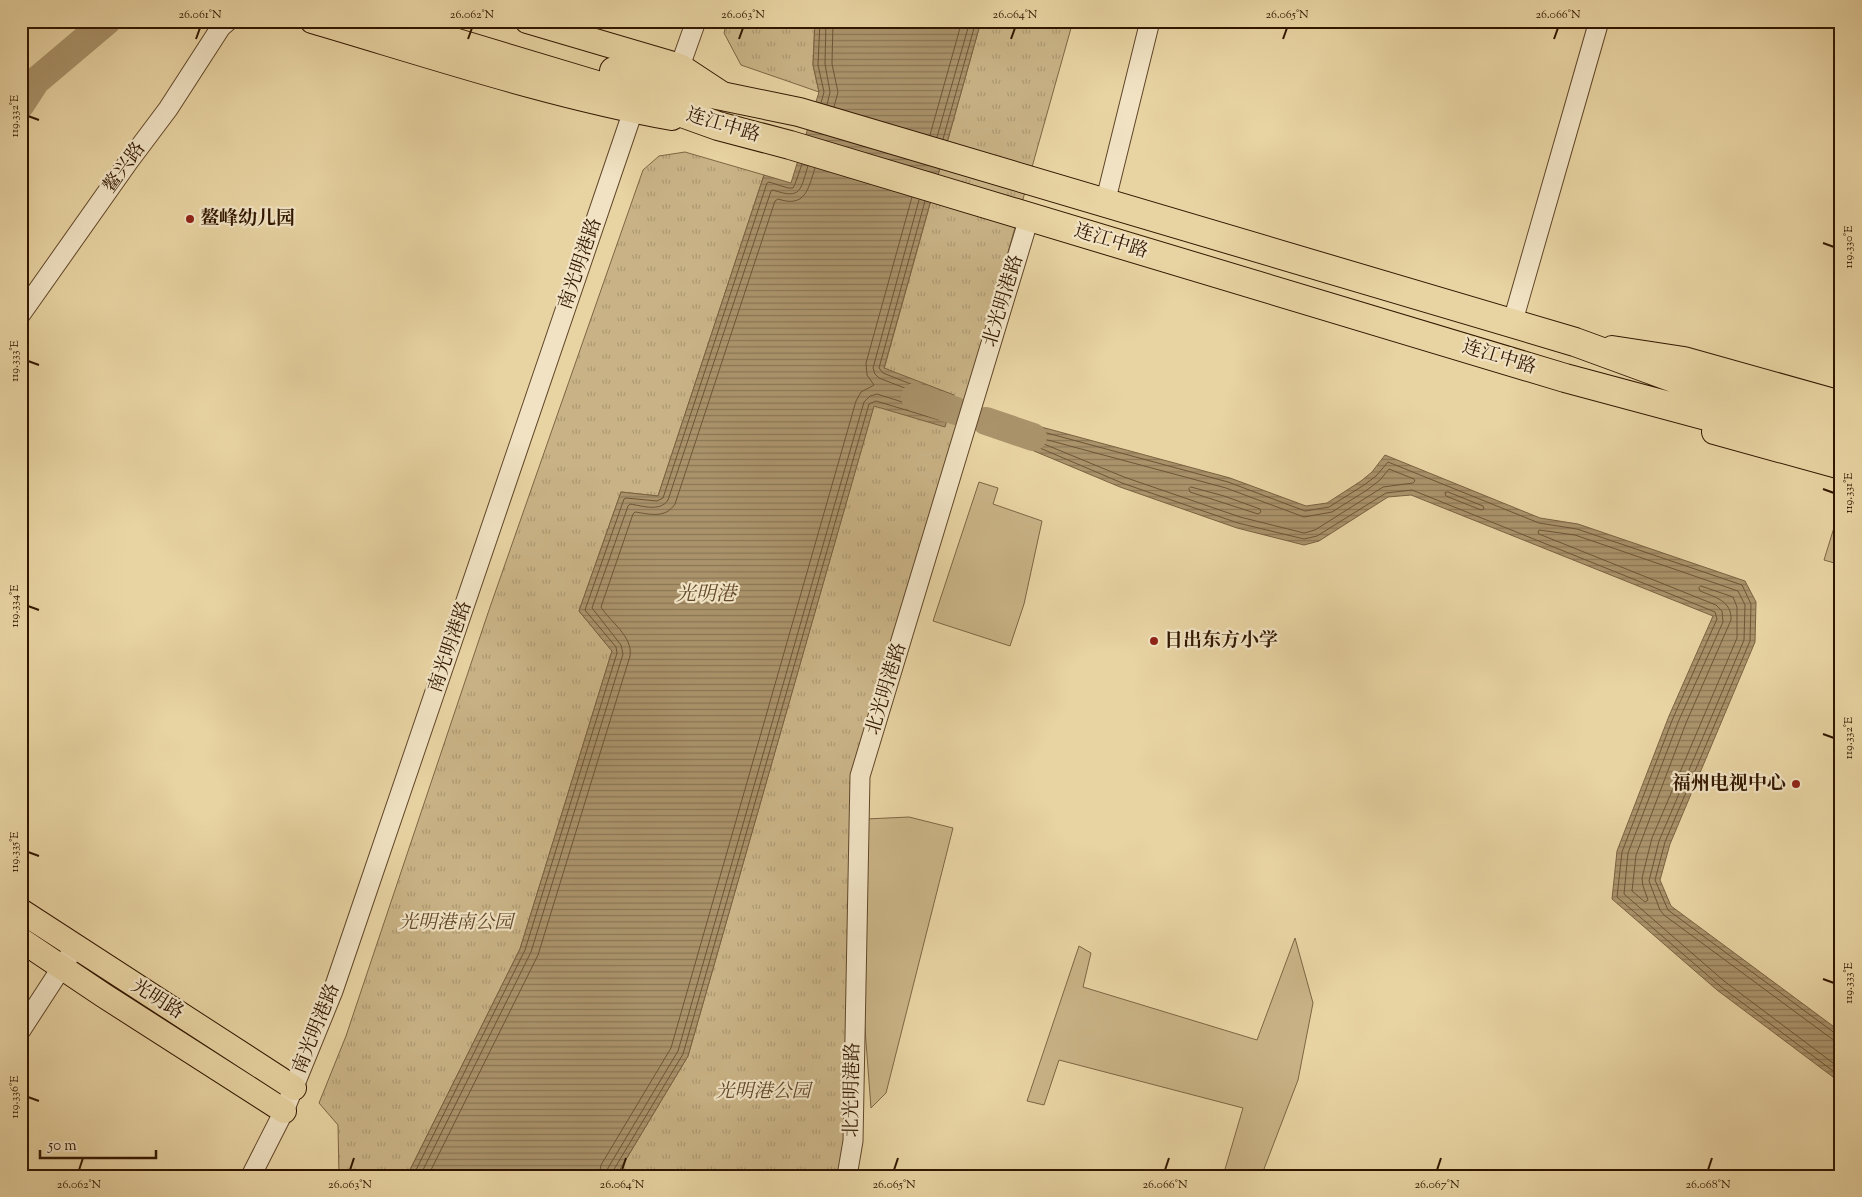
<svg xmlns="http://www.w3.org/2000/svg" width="1862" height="1197" viewBox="0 0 1862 1197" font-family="'Sorts Mill Goudy','Noto Serif SC',serif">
<defs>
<pattern id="park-tufts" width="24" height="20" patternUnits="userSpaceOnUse" patternTransform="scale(1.25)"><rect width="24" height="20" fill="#c9b386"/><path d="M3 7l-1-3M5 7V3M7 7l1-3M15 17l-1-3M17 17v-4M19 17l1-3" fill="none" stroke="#ad9972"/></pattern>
<pattern id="water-rules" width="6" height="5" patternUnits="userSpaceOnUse" patternTransform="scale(1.25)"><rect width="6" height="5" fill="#aa936b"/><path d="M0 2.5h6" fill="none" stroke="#8b7756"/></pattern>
</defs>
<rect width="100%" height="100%" fill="#e8d3a2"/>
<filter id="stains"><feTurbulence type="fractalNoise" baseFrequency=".004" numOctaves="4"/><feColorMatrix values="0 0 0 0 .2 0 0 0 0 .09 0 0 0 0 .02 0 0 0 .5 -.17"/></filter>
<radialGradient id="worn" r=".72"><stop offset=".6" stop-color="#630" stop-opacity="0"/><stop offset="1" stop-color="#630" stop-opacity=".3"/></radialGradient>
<!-- green -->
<path fill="#c9b386" stroke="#7e6543" d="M979,482L998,488L993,504L1042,521L1024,604L1010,646L933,621Z
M1836,521L1841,523V565L1824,560Z
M909,817L953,828L886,1093L871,1108L863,1002L866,819Z
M1295,938L1313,1003L1298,1080L1264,1169L1260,1176H1223L1243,1108L1059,1060L1044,1105L1027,1101L1079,946L1091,953L1083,987L1257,1040Z"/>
<!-- park -->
<path fill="url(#park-tufts)" stroke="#7e6543" d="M727,21H815L813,65L819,92L741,65L724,33Z
M981,21H1073L970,388L852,781L845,1155L839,1176H616L688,1056L874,405Z
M685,152L764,175L658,496L621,492L579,611L612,651L520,949L407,1176H339L338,1125L319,1103L346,1036L489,610L643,170L659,156Z"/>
<!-- water -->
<path fill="url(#water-rules)" stroke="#7a6140" d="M815,21H981L884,368L954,395L945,427L874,406L688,1056L616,1176H407L520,949L612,651L579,611L621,492L658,496L764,175L791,183L819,92L813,65Z
M1008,418L1230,478L1306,506L1327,503L1361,481L1372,472L1385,455L1540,518L1578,524L1745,581L1756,602L1755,642L1670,844L1660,880L1671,906L1841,1032V1083L1717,990L1612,899L1617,851L1669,716L1713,616L1411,495L1388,497L1319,541L1304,545L1237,528L1120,487L1003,438L997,425Z"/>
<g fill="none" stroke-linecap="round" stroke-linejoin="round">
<!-- shore -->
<path stroke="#6e5536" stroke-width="1" d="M820,21L818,65L824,92L821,103
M826,21L825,64L830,92L827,105
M833,21L832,64L838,92L834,107
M930,135L962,21
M937,137L970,21
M943,139L976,21
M1044,439L1226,488L1304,517L1332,512L1367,490L1380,480L1389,469L1414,479L1415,481L1413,483L1383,487L1315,530L1304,533L1240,517L1124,477L1044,444L1043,442Z
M1191,487L1224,496L1260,509L1261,512L1258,514L1190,492L1189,489Z
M1448,492L1483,506L1484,509L1481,510L1446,496L1445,493Z
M1701,586L1733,597L1737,607V638L1652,838L1642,878L1643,886L1648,900L1645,902L1632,891L1636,855L1686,723L1731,620C1732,601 1715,597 1700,591L1699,588Z
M1841,1035L1836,1034L1668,910L1655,880L1665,842L1750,641L1751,604L1742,585L1577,529L1539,523L1388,462L1376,476L1364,485L1329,507L1305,511L1228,482L1010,423L1004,426L1007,434L1122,483L1238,523L1304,539L1317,536L1386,493L1412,490L1715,612L1717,619L1673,718L1622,852L1617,897L1720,986L1841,1077
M1841,1041L1832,1039L1664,915L1660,910L1649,881L1659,841L1744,640L1745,605L1738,591L1575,535L1539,530L1538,532L1539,534L1716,605L1722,611L1723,622L1679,720L1628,853L1624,894L1724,981L1841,1069
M413,1176L525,950L617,653L616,647L585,610L624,499L626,498L657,501L663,498L767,183L769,182L788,188H793L795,184L802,164
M420,1176L531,952L623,654L621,645L592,608L628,506L630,504C643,506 660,512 668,500L771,191L773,190C802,200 800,190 808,166
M428,1176L538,955L630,656C633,636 610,622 601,607L633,514L635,512C650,514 665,519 675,504L775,201L778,199C805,208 808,190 815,168
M599,1176L601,1165L671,1048L856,401L861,392L874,385L867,375L866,363L912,197
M606,1176L608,1168L678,1051L864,402L870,396L877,394L934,412L937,410L938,401L879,378L875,374L873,368L919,200
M612,1176L613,1171L683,1054L869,404L876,401L939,420L942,418L947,400L946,398L883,373L879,368L925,201"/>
<!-- river -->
<path stroke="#aa936b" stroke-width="28" d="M21,104L36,81L107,21
M915,397L956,411
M986,421L1033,437"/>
<!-- minor casing -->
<g stroke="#604628" stroke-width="21">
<path id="minor" d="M680,66L696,21
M1105,203L1150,21
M21,314L129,161L168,109L221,27L228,21
M1512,324L1599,21
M21,1030L75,947
M251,1176L284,1111L333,991L633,111
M847,1176L853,1141L860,776L1029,218"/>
</g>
<!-- major casing -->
<g stroke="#321700" stroke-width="26">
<path id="major" d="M312,21C431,56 550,96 672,118
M527,21L680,66L724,95
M1612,348L1684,359L1841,403
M1714,432L1841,467
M21,911L294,1088
M21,940L103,995L284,1111"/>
</g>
<!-- highway casing -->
<g stroke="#321700" stroke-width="30">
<path id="highway" d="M384,21L640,98L718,126L790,145L1565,378L1841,452
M614,71L644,80L799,112L1575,342L1679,380L1841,427"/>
</g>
<!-- minor -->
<use href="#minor" stroke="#f0e2c3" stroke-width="19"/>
<!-- major -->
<use href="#major" stroke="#e8d3a2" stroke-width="24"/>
<!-- highway -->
<use href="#highway" stroke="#e8d3a2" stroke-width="28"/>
</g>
<!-- ticks -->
<path fill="none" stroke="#321700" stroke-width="2" d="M196,39L200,28M468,39L472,28M739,39L743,28M1011,39L1015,28M1283,39L1287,28M1554,39L1558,28M28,116L39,120M1823,243L1834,247M28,361L39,365M1823,489L1834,493M28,606L39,610M1823,734L1834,738M28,852L39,856M1823,979L1834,983M28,1097L39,1101M79,1170L83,1158M350,1170L354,1158M622,1170L626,1158M894,1170L898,1158M1165,1170L1169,1158M1437,1170L1441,1158M1708,1170L1712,1158"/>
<!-- markers -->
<g fill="#8f2418" stroke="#f0e2c3" stroke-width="2">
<circle cx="190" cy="219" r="5"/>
<circle cx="1154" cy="641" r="5"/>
<circle cx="1796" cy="784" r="5"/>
</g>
<g text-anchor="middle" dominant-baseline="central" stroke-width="4.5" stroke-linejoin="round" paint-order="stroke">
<!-- street labels -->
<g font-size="19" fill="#321700" stroke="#f0e2c3">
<text transform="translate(723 126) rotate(17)">连江中路</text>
<text transform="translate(125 168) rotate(-54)">鳌兴路</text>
<text transform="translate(1111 242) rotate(17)">连江中路</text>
<text transform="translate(581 264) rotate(-71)">南光明港路</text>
<text transform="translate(1004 301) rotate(-73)">北光明港路</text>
<text transform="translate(1499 358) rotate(17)">连江中路</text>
<text transform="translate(451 647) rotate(-71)">南光明港路</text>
<text transform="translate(887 689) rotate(-73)">北光明港路</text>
<text transform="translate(157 1000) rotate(32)">光明路</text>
<text transform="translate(317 1029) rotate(-68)">南光明港路</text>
<text transform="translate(853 1090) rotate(-89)">北光明港路</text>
</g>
<!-- poi labels -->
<g font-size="19" font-weight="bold" fill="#321700" stroke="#f0e2c3" text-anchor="start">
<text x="200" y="219">鳌峰幼儿园</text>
<text x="1164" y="641">日出东方小学</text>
<text x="1786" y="784" text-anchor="end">福州电视中心</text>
</g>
<!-- park labels -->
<g font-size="19" font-style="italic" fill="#5f4628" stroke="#f0e2c3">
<text x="456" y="923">光明港南公园</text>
<text x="763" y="1092">光明港公园</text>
</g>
<!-- water labels -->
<g font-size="20" font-style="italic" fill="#62492b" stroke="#f0e2c3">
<text x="706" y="595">光明港</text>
</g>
</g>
<!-- margin -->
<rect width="1862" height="1197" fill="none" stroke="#e8d3a2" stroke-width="55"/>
<!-- scale -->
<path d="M40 1150v8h116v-8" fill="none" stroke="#321700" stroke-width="2.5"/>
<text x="48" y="1150" font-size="15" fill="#321700" stroke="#f0e2c3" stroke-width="4" paint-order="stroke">50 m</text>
<rect x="28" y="28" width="1806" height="1142" fill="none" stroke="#321700" stroke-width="2"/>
<g font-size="12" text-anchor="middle" fill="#321700">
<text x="200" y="18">26.061°N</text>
<text x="472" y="18">26.062°N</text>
<text x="743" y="18">26.063°N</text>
<text x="1015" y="18">26.064°N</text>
<text x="1287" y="18">26.065°N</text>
<text x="1558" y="18">26.066°N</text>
<text transform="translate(14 116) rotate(-90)" y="4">119.332°E</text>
<text transform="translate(1848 247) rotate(-90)" y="4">119.330°E</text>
<text transform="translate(14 361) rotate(-90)" y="4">119.333°E</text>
<text transform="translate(1848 493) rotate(-90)" y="4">119.331°E</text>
<text transform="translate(14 606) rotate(-90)" y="4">119.334°E</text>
<text transform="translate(1848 738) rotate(-90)" y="4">119.332°E</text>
<text transform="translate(14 852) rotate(-90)" y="4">119.335°E</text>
<text transform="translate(1848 983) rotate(-90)" y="4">119.333°E</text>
<text transform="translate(14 1097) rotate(-90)" y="4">119.336°E</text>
<text x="79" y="1188">26.062°N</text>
<text x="350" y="1188">26.063°N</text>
<text x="622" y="1188">26.064°N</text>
<text x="894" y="1188">26.065°N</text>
<text x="1165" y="1188">26.066°N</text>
<text x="1437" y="1188">26.067°N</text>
<text x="1708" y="1188">26.068°N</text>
</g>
<rect width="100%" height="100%" filter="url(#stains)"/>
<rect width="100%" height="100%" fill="url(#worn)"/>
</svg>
